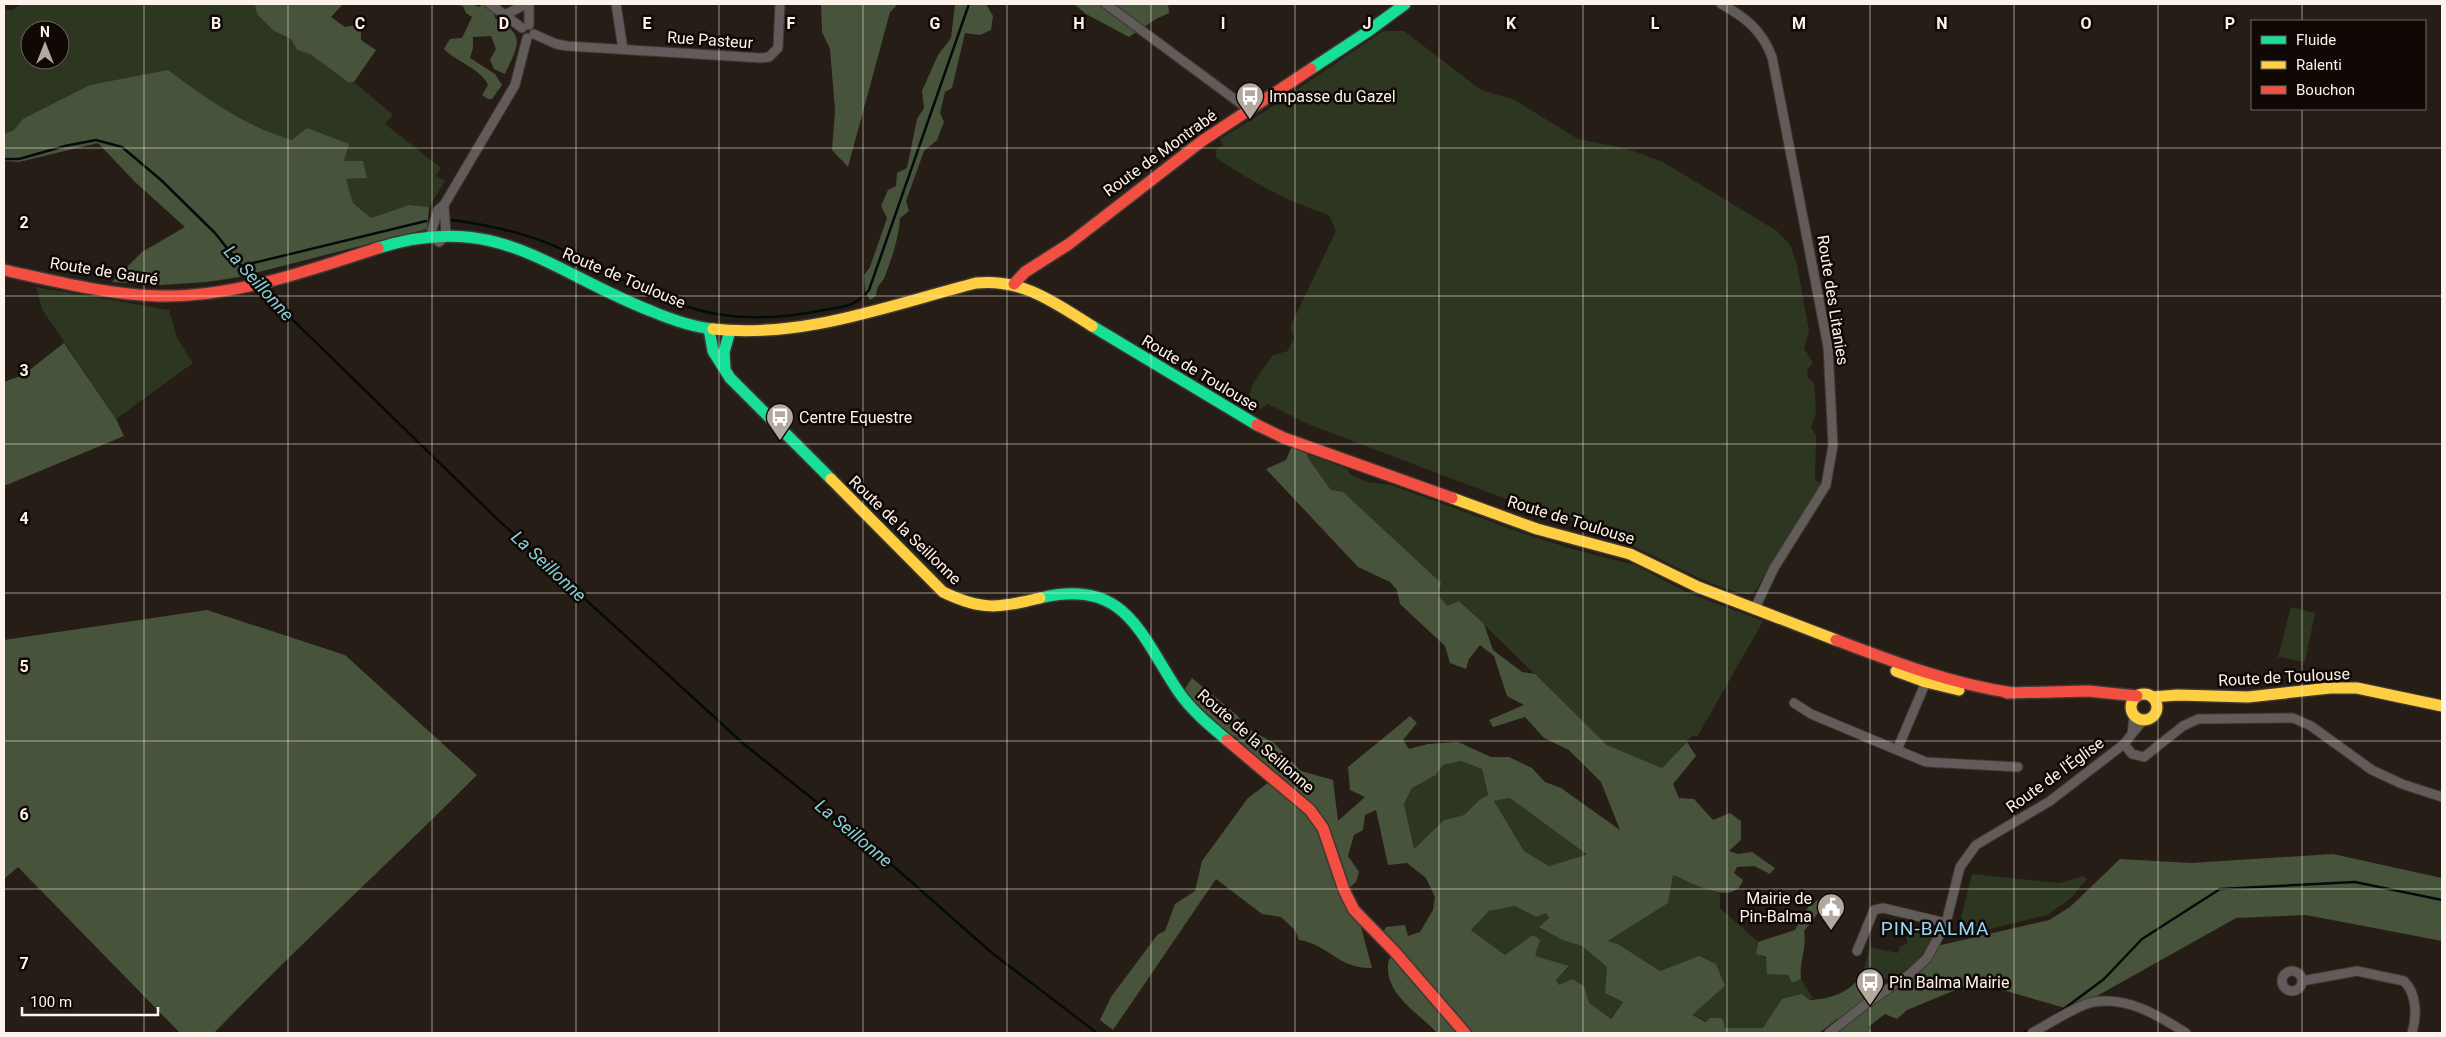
<svg xmlns="http://www.w3.org/2000/svg" width="2446" height="1037" viewBox="0 0 2446 1037" font-family="Roboto,sans-serif">
<rect width="100%" height="100%" fill="#261e16"/>
<!-- green -->
<path fill="#2d3621" fill-rule="evenodd" d="M22,4H255L274,31L291,39L297,50L310,54L348,82H354L393,115L385,124L441,168L436,176L445,181L429,207L409,205L371,218L353,203L346,179L367,178L344,161L271,133L231,114L202,95L23,119L14,130L4,134V10H12ZM30,30H60V60H30Z
M1383,31H1404L1481,90L1513,99L1578,139L1628,149L1663,162L1777,231L1790,245L1797,265L1809,331L1804,348L1813,363L1807,370L1808,378L1814,383L1816,414L1811,427L1816,436L1815,480L1821,483L1756,590L1749,595C1703,585 1663,558 1621,541L1619,534L1615,531L1601,533L1585,528L1572,520L1553,516L1463,483L1308,424L1268,404L1261,409L1251,405C1244,388 1264,369 1273,355L1288,351L1294,337L1290,327L1336,231L1329,215C1283,200 1257,184 1216,158V150L1223,145L1220,139L1264,112Z
M36,287L169,310L177,338L193,363L116,419L42,309Z
M1308,454L1347,469L1350,474L1367,482L1391,485L1519,532L1572,549L1635,565L1688,593L1763,621L1697,737L1693,735L1662,768L1607,745L1460,601L1447,607L1438,595L1331,490L1310,461Z
M2291,607L2315,613L2305,662L2278,657Z
M1461,761L1482,769L1488,796L1479,800L1464,815L1444,820L1414,849L1404,804L1412,788L1436,775L1443,765Z
M1510,798L1587,855L1549,866L1524,851L1494,801Z
M1972,874L2059,883L2083,876L2087,879L2069,900L2047,915L1966,935L1957,934Z
M1673,875L1720,894V908L1758,942L1756,954C1770,959 1786,969 1792,983L1801,979L1813,998L1809,1000L1782,999L1764,1028H1725L1691,1015L1725,986L1699,956L1660,971L1618,944L1608,941L1668,903Z
M1515,906L1536,917L1546,913L1549,918L1540,926L1562,940L1582,946L1607,967L1605,993L1623,1002L1610,1019L1559,985L1556,980L1569,967L1505,955L1471,930L1489,911Z
M1907,930L1928,935L1932,938V942L1915,963L1891,980L1878,978L1864,969L1870,947L1898,953L1900,946L1907,944Z"/>
<!-- forest -->
<path fill="#48533b" fill-rule="evenodd" d="M255,4H343L331,17L345,27L357,25L363,20L364,25L361,31V40L376,50L354,82H348L310,54L297,50L291,39L274,31L257,14Z
M451,4H472L479,7L482,4L494,10L495,18C527,37 518,44 505,74L494,69L490,60L496,49L491,36L473,37V48L470,58L495,74L502,85L492,99H488L482,95L488,85C484,71 454,60 444,49L450,39L462,38L472,17L466,13L463,6Z
M821,4L897,5L890,12L848,167L832,150L835,110L830,49L822,32Z
M955,4H986L993,16L991,30L980,35L965,33L952,88L945,92L940,113L944,122L937,140L924,151L906,201L909,211L900,218C899,238 892,257 885,276C882,285 878,281 876,296L870,300L865,291L864,275L870,267L887,218L881,206L888,190L896,186L897,173L907,168L917,119L924,108L922,91L938,55L951,38Z
M1074,4H1168L1169,13L1156,19L1129,37L1086,14Z
M168,70C207,99 245,126 292,140L307,128L349,144L344,161H363L367,178L346,179L353,203L371,218L409,205L429,207L427,229L239,277L207,282L160,285L112,282L142,252L185,227L135,182L98,143L19,162L4,161V134L14,130L23,119L90,85Z
M64,343L116,419L124,436L4,486V382L23,375Z
M1292,446L1306,451L1310,461L1331,490L1343,492L1441,583L1438,595L1447,606L1459,601L1484,624L1493,650L1522,672L1535,674L1607,745L1662,768L1687,742L1696,756L1673,784L1679,798L1694,799L1713,820L1730,813L1741,821V840L1729,851L1738,854L1752,852L1775,868L1770,874L1754,866L1737,867L1734,873L1743,880C1734,908 1691,882 1673,875L1668,903L1608,941L1618,944L1660,971L1699,956L1716,964L1725,986L1692,1015L1706,1022L1710,1018H1722L1725,1028H1763L1782,999L1802,994L1809,1000C1831,999 1850,993 1863,973L1874,990L1864,998L1870,1004L1892,990L1910,982L1937,946L2049,920L2070,907L2120,859L2191,863L2333,854L2442,878V941L2306,915L2236,918L2072,1010L1975,982L1907,1010L1897,1019L1885,1014L1868,1027L1872,1033H1837L1844,1024L1837,1019L1819,1033H1437C1420,1014 1386,996 1388,965C1388,960 1393,953 1396,948L1382,934L1386,927L1405,925L1408,936L1420,932L1433,910L1435,897L1426,878L1407,863L1388,865L1376,810L1365,815L1363,830L1354,835L1348,856L1359,872L1356,882L1341,895L1361,927L1372,968C1338,969 1330,945 1299,940L1295,930L1281,917L1262,914L1216,879L1113,1030L1100,1020L1111,997L1158,934L1165,931L1175,904L1195,891L1202,861L1248,798L1272,780L1260,761L1237,738L1204,718L1183,692L1192,678L1238,716L1245,727L1274,743L1301,771L1333,780L1338,821L1365,797L1350,790L1348,767L1410,716L1417,723L1403,740L1409,749L1428,744L1458,742L1491,757H1509L1532,768L1545,782L1561,788L1620,830L1601,782L1569,750L1544,738L1525,717L1493,727L1489,720L1524,705L1507,696L1494,656L1480,645L1469,659L1466,669L1450,663L1445,646L1400,604L1397,590L1390,582L1358,567L1266,469L1286,460ZM1461,761L1482,769L1488,795L1479,800L1464,815L1444,820L1414,849L1404,804L1412,788L1436,775L1443,765ZM1510,798L1586,854V855L1549,866L1524,851L1494,801ZM1515,906L1536,917L1546,913L1549,918L1539,927L1562,940L1582,946L1607,967L1605,993L1623,1002L1611,1019L1589,1003L1584,986L1572,979L1559,985L1556,980L1569,966L1535,956L1540,940L1533,935L1505,955L1471,930L1489,911Z
M207,610L345,655L477,775C390,862 299,945 214,1033H180L18,867L4,879V640Z
M1819,899L1821,909L1804,931C1807,948 1799,962 1801,979L1792,983L1788,975L1767,974L1766,957L1756,954L1758,942L1795,930L1808,907Z"/>
<g fill="none" stroke-linecap="round" stroke-linejoin="round">
<!-- stream -->
<path stroke="#030c0c" stroke-width="2.5" d="M4,159H19L65,146L96,140L122,147L161,180L215,233L253,281
M452,220C489,225 527,233 561,249C603,268 644,294 688,307C730,321 777,319 819,311C843,306 853,309 869,290L969,4
M241,266L426,221
M259,287L494,516L745,745L858,835L992,953L1097,1033
M2057,1014L2104,979L2142,939L2220,889L2355,882L2442,900
M2023,1033L2030,1029"/>
<!-- street casing -->
<g stroke="#3e3831" stroke-width="11">
<path id="street" d="M490,4L522,28
M616,4L623,49
M1106,4L1248,109
M1721,4C1745,17 1762,30 1772,57L1828,347L1833,445L1826,485L1774,568L1755,608
M505,15L526,4
M529,25V4
M534,34L556,44L567,46L761,58L769,57L778,48L780,4
M444,205L446,235L439,242L431,236V233L438,210L444,205L515,85L527,38
M1928,677L1897,750L1926,762L2018,767
M1794,703L1811,714L1897,750
M2132,734L2134,715
M2124,744L2132,754L2144,757L2183,726L2198,719L2293,718L2311,726L2372,770L2402,784L2442,797
M1857,951L1874,910L1883,908L1946,923
M2282 981a10 10 0 1 1 20 0a10 10 0 1 1-20 0Z
M2302,981L2357,971L2404,981C2417,994 2417,1016 2412,1033
M1829,1033L1867,1003L1910,974L1927,958L1946,923L1960,867L1976,845L2050,801L2124,744L2144,719
M2032,1033C2047,1025 2079,1004 2094,1002C2128,996 2159,1016 2186,1033"/>
</g>
<!-- fast casing -->
<g stroke="#3e3831" stroke-width="14">
<path id="fast" d="M1311,69L1367,32L1405,4
M378,248C498,210 548,271 651,311C670,319 692,327 713,329
M1092,326L1257,425
M709,329L713,351L730,378L831,479
M725,368L724,352L730,331
M1040,598C1125,577 1140,634 1178,691C1191,710 1209,725 1227,740"/>
</g>
<!-- slow casing -->
<g stroke="#3e3831" stroke-width="14">
<path id="slow" d="M713,329C803,339 890,305 976,283C1022,278 1055,303 1092,326
M831,479L943,592C982,611 999,608 1040,598
M1452,498L1537,529L1630,554L1698,587L1836,640
M1896,671L1926,682L1959,690
M2131 707a13 13 0 1 1 26 0a13 13 0 1 1-26 0Z
M2152,697L2178,695L2248,697L2330,688H2357L2442,706"/>
</g>
<!-- jam casing -->
<g stroke="#3e3831" stroke-width="14">
<path id="jam" d="M4,270C54,281 105,294 157,296C232,298 308,271 378,248
M1014,284L1025,272L1069,244L1202,141L1311,69
M1257,425L1284,438L1452,498
M1836,640C1894,662 1951,684 2013,693
M2007,693L2088,691L2137,696
M1227,740L1310,810L1323,828L1344,890L1354,910L1394,951L1465,1033"/>
</g>
<!-- street -->
<use href="#street" stroke="#615b59" stroke-width="9"/>
<!-- fast -->
<use href="#fast" stroke="#16e098" stroke-width="11"/>
<!-- slow -->
<use href="#slow" stroke="#ffcf43" stroke-width="11"/>
<!-- jam -->
<use href="#jam" stroke="#f24e42" stroke-width="11"/>
</g>
<!-- grid -->
<path fill="none" stroke="#fef3ea" stroke-width="1" stroke-opacity="0.55" d="M144,4V1033M288,4V1033M432,4V1033M576,4V1033M719,4V1033M863,4V1033M1007,4V1033M1151,4V1033M1295,4V1033M1439,4V1033M1583,4V1033M1727,4V1033M1870,4V1033M2014,4V1033M2158,4V1033M2302,4V21M2302,109V1033M4,148H2442M4,296H2442M4,444H2442M4,593H2442M4,741H2442M4,889H2442"/>
<!-- icons -->
<defs>
<g id="bus-pin" transform="scale(1.4375)"><path d="M0 17L-7.5 6A9.5 9.5 0 1 1 7.5 6Z" fill="#b2a8a0" stroke="#0f0804"/><path d="M-5-6H5V4H4V6H2V4H-2V6H-4V4H-5ZM-3.5-4V0h7V-4ZM-3.5 1.2v1.5H-2V1.2ZM2 1.2v1.5H3.5V1.2Z" fill="#fff"/></g>
<g id="civic-pin" transform="scale(1.4375)"><path d="M0 17L-7.5 6A9.5 9.5 0 1 1 7.5 6Z" fill="#b2a8a0" stroke="#0f0804"/><path d="M-.6-6.5H3V-4.5H.6V-3L4-1V1h2V6H-6V1h2V-1L-.6-3ZM-1.2 2.5V6h2.4V2.5Z" fill="#fff"/></g>
</defs>
<g fill-rule="evenodd">
<use href="#bus-pin" x="1250" y="96"/>
<use href="#bus-pin" x="780" y="417"/>
<use href="#civic-pin" x="1831" y="907"/>
<use href="#bus-pin" x="1870" y="982"/>
</g>
<g text-anchor="middle" dominant-baseline="central" stroke-width="5" stroke-linejoin="round" paint-order="stroke">
<!-- street labels -->
<g font-size="16" fill="#fef3ea" stroke="#0f0804">
<text transform="translate(710 40) rotate(4)">Rue Pasteur</text>
<text transform="translate(1160 153) rotate(-36)">Route de Montrabé</text>
<text transform="translate(104 271) rotate(9)">Route de Gauré</text>
<text transform="translate(624 278) rotate(23)">Route de Toulouse</text>
<text transform="translate(1833 300) rotate(81)">Route des Litanies</text>
<text transform="translate(1200 373) rotate(31)">Route de Toulouse</text>
<text transform="translate(1571 520) rotate(17)">Route de Toulouse</text>
<text transform="translate(905 530) rotate(44)">Route de la Seillonne</text>
<text transform="translate(2284 677) rotate(-3)">Route de Toulouse</text>
<text transform="translate(1256 741) rotate(41)">Route de la Seillonne</text>
<text transform="translate(2055 775) rotate(-36)">Route de l'Église</text>
</g>
<!-- poi labels -->
<g font-size="16" fill="#fef3ea" stroke="#0f0804" text-anchor="start">
<text x="1269" y="96">Impasse du Gazel</text>
<text x="799" y="417">Centre Equestre</text>
<text x="1812" y="898" text-anchor="end">Mairie de<tspan x="1812" dy="18">Pin-Balma</tspan></text>
<text x="1889" y="982">Pin Balma Mairie</text>
</g>
<!-- water labels -->
<g font-size="18" font-style="italic" fill="#85d0d6" stroke="#0f0804">
<text transform="translate(259 283) rotate(48)">La Seillonne</text>
<text transform="translate(549 566) rotate(43)">La Seillonne</text>
<text transform="translate(854 833) rotate(40)">La Seillonne</text>
</g>
<!-- quarter labels -->
<g font-size="19" letter-spacing="1" fill="#94d8f6" stroke="#0f0804">
<text x="1935" y="928">PIN-BALMA</text>
</g>
</g>
<g font-size="16" text-anchor="middle" font-weight="bold" fill="#fef3ea" stroke="#0f0804" stroke-width="5" stroke-linejoin="round" paint-order="stroke">
<text x="216" y="29">B</text>
<text x="360" y="29">C</text>
<text x="504" y="29">D</text>
<text x="647" y="29">E</text>
<text x="791" y="29">F</text>
<text x="935" y="29">G</text>
<text x="1079" y="29">H</text>
<text x="1223" y="29">I</text>
<text x="1367" y="29">J</text>
<text x="1511" y="29">K</text>
<text x="1655" y="29">L</text>
<text x="1799" y="29">M</text>
<text x="1942" y="29">N</text>
<text x="2086" y="29">O</text>
<text x="2230" y="29">P</text>
<text x="24" y="228">2</text>
<text x="24" y="376">3</text>
<text x="24" y="524">4</text>
<text x="24" y="672">5</text>
<text x="24" y="820">6</text>
<text x="24" y="969">7</text>
</g>
<!-- border -->
<rect width="2446" height="1037" fill="none" stroke="#fef3ea" stroke-width="10"/>
<!-- legend -->
<rect x="2251" y="20" width="175" height="90" fill="#0f0804" stroke="#6f6660"/>
<rect x="2261" y="36" width="25" height="8" fill="#16e098" stroke="#6f6660"/>
<text x="2296" y="45" font-size="15" fill="#fef3ea">Fluide</text>
<rect x="2261" y="61" width="25" height="8" fill="#ffcf43" stroke="#6f6660"/>
<text x="2296" y="70" font-size="15" fill="#fef3ea">Ralenti</text>
<rect x="2261" y="86" width="25" height="8" fill="#f24e42" stroke="#6f6660"/>
<text x="2296" y="95" font-size="15" fill="#fef3ea">Bouchon</text>
<!-- north arrow -->
<g transform="translate(45 45)"><circle r="24" fill="#0f0804" stroke="#6f6660"/>
<path d="M0-4L9 19L0 12L-9 19Z" fill="#b2a8a0"/>
<text y="-8" font-size="14" font-weight="bold" text-anchor="middle" fill="#fef3ea">N</text>
</g>
<!-- scale -->
<path d="M22 1007v8h136v-8" fill="none" stroke="#fef3ea" stroke-width="2.5"/>
<text x="30" y="1007" font-size="15" fill="#fef3ea" stroke="#0f0804" stroke-width="4" paint-order="stroke">100 m</text>
</svg>
